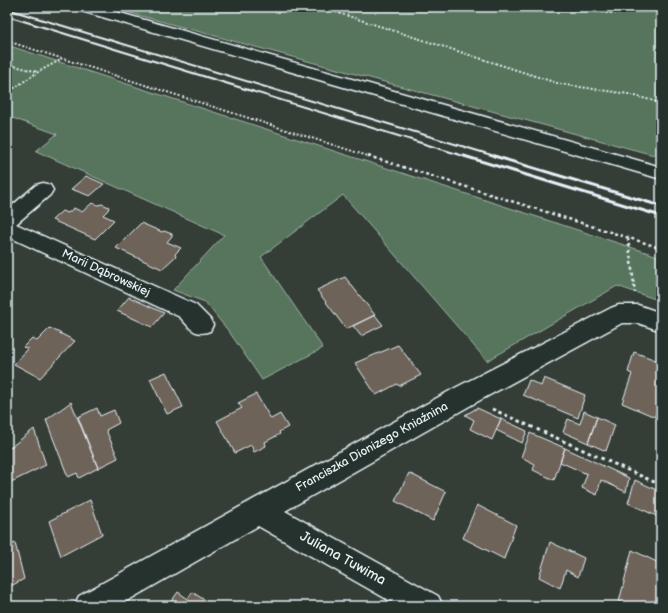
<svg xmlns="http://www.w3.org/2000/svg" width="668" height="613" viewBox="0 0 668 613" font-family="'Balsamiq Sans',sans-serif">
<rect width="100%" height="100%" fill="#343d36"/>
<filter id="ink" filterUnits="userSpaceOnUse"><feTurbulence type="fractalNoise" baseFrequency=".025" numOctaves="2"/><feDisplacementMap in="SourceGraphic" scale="8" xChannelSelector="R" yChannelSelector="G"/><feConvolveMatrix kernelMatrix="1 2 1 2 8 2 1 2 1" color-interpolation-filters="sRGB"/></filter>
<g filter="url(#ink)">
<!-- green -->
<path fill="#56745c" stroke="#9fb2aa" d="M109,7H661V157L156,20Z
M7,45L661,257V301L617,286L487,361L343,195L261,257L323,348L262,380L230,333L205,302L173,290L224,235L36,151L57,134L7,116Z"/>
<!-- building -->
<path fill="#6e6358" stroke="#e8f1f8" d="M86,176L104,184L90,196L71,189Z
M92,203L98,205L102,204L109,207L108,210L103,215L114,220L95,239L52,220L62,211L68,213L74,208L82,212Z
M141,223L162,232L164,231L172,234V236L167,242L181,248L175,254L176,256L162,269L116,248Z
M345,277L375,315L346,329L317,290Z
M129,297L164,313L152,327L117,311Z
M375,315L383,325L361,336L353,326Z
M50,328L75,341L40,378L14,364L28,349L23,347L32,338L37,341Z
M398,345L421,375L399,386L397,384L376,395L355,363Z
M634,352L661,362V396L655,417L622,403L632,374L628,372Z
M166,372L183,407L167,414L150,379Z
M544,378L585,395L578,418L523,395L529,380L541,386Z
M256,394L271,419L280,414L288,427L279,432L280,434L265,442L266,446L254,452L251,445L235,453L217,421L242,408L238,403Z
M71,402L98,468L79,478L77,473L68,477L46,420Z
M97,408L100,416L114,410L119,423L106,430L118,458L98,468L78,417Z
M477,408L501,419L492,440L470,429L474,420L465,415Z
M584,411L597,417L588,443L563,432L568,419L580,424Z
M597,417L615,425L606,451L588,443Z
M501,419L527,431L522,443L496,430Z
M34,429L46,465L9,483L7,476V450Z
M530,433L565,448L554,480L533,470L535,464L521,457Z
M565,448L629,478L626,492L601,480L597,495L582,488L587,474L560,462Z
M409,473L446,492L433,521L395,501Z
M635,480L661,492V518L628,503Z
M90,500L102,534L61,556L49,521Z
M477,505L516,525L504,559L463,538Z
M550,542L584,558L578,577L566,570L560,588L539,577Z
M15,543L24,579L7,588V547Z
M632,550L661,564V606H618Z
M178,592L188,599L192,592L214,606H168Z"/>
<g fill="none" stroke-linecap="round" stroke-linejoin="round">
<!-- minor casing -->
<g stroke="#e8f1f8" stroke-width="3">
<path id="minor" d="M76,7H99L661,167V179L78,10Z
M43,183L50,185L53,190L50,195L16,224L196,305L210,319L213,325L210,331C195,337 190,328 180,317L7,236V210L36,185Z
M619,305H638L661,313V331L638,323H622L473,404L285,511L438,596L443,606H399L258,526L118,606H74L79,596L455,388L611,308Z"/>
</g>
<!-- path-far2 -->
<path stroke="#e8f1f8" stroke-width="2" stroke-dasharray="2 2" stroke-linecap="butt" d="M320,7L560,84L628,94L661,103
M546,7L609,13L661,10
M7,41L371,157
M7,64L38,72
M7,93L38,72L62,59"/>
<!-- path-far1 -->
<path stroke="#e8f1f8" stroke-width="2.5" stroke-dasharray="3 3" stroke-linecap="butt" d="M368,156L661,248
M628,238L635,293"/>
<!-- path -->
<path stroke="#e8f1f8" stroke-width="3" stroke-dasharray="3.5 3.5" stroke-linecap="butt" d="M492,409L661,485"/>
<!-- minor -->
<use href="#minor" fill="#26332d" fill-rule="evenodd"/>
<!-- rail-far1 -->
<path stroke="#e8f1f8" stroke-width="2" d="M7,9L498,157
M7,16L467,157"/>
<!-- rail -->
<path stroke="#e8f1f8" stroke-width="3" d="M464,156L661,216
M494,156L661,206"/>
</g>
</g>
<g text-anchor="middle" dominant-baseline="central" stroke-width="4" stroke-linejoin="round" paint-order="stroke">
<!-- street labels -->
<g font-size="12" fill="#e8f1f8" stroke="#26332d">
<text transform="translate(106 273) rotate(25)">Marii Dąbrowskiej</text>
<text transform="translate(372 447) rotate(-29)">Franciszka Dionizego Kniaźnina</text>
</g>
<!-- near-street labels -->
<g font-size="14" fill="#e8f1f8" stroke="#26332d">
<text transform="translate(343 558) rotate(29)">Juliana Tuwima</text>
</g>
</g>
<!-- margin -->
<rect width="668" height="613" fill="none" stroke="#26332d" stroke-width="24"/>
<rect x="12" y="12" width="644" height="589" fill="none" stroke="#e8f1f8" stroke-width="1.5" filter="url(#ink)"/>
</svg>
